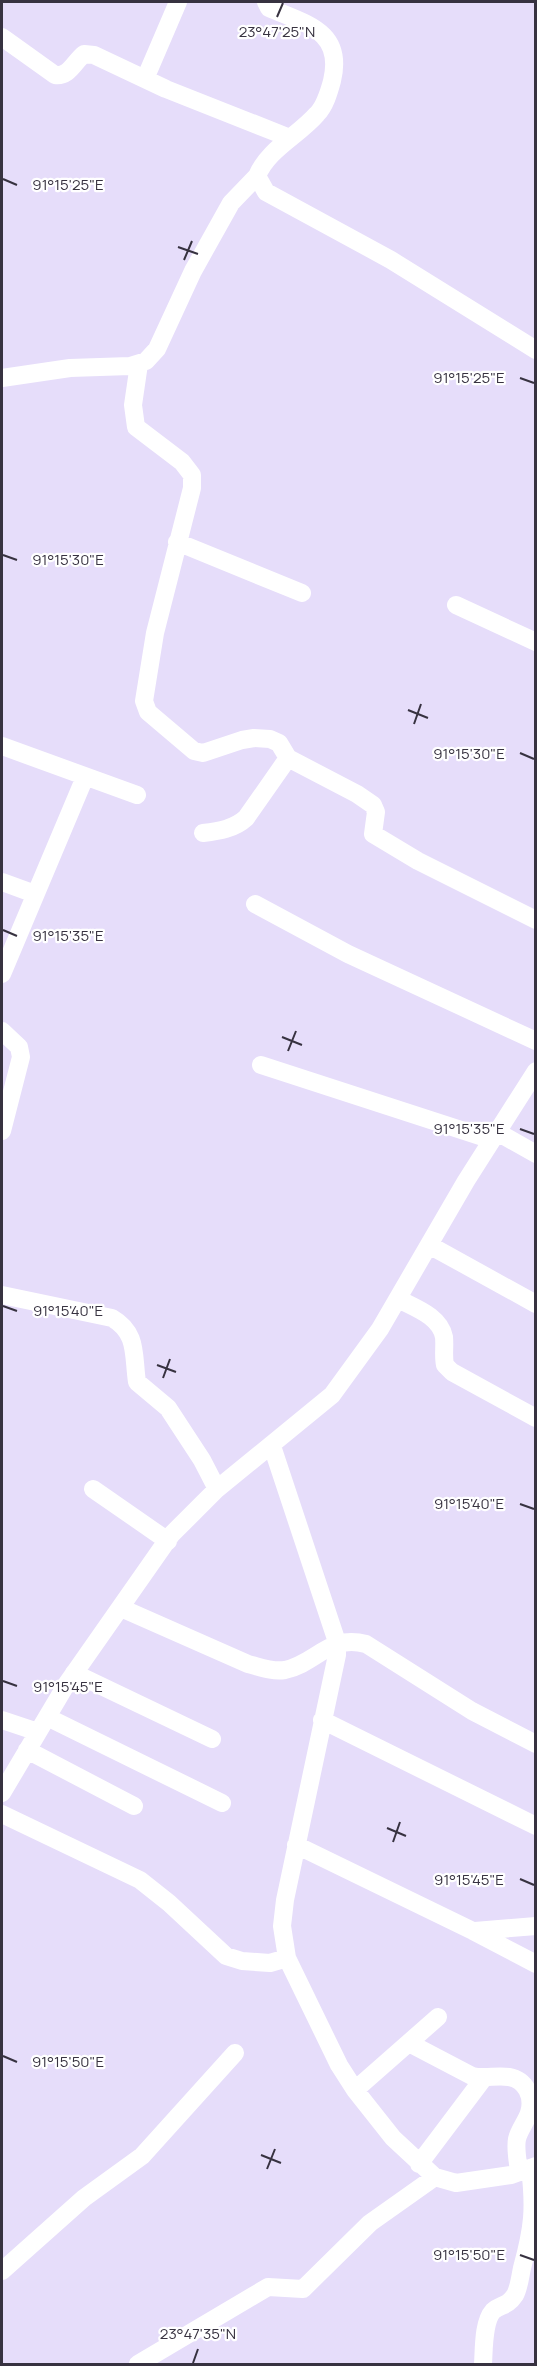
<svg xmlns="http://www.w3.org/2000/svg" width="537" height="2366" viewBox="0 0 537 2366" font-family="Manrope,sans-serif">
<rect width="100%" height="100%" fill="#e6ddfa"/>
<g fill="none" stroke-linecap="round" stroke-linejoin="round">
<!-- minor -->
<path stroke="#fff" stroke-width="18" d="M266,2L269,8C306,24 344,31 332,81C329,92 325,106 317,114C298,136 268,149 257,176L266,192L391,260L536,350
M2,37L55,75C69,77 74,62 84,54L94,55L166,89L290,138
M145,79L178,2
M139,364L133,405L136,427L182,462L192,475V488L155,633L144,701L148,712L194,751L203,753L242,740L254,738L270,739L279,743L288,758L357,794L373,805L376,812L373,834L418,861L536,920
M2,378L70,368L130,366L146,361L157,349L193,271L231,203L257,176
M177,542L302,593
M456,605L536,642
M2,746L137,795
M203,833C219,831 234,829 246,818L288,758
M2,882L35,894
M255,904L348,954L536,1041
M2,974L85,777
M2,1031L19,1047L21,1057L2,1131
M261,1065L492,1140
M497,1132L536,1154
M429,1245L536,1304
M2,1295L112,1318C138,1333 133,1355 137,1382L168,1408L202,1460L217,1489
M398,1299C415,1308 440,1316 444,1337C445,1346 443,1356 445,1365L452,1372L536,1418
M272,1446L337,1642V1655L285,1900L282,1926L287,1958L339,2065L355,2090L393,2138L435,2177L456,2183L511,2175L536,2166
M93,1489L168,1541
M121,1608L248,1664C260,1667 272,1672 285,1670C317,1663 329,1634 366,1644L472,1711L536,1744
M74,1673L212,1739
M47,1717L222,1803
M2,1720L38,1732
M322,1720L536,1826
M27,1750L134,1806
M2,1793L66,1685L171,1535L217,1489L332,1395L380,1329L466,1181L536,1071
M2,1814L140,1880L169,1903L226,1956L242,1961L270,1963L287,1958
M296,1845L473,1931L536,1964
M475,1931L536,1926
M409,2043L472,2076C485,2079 496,2075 509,2077C526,2080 534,2097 529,2113C526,2122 519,2130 517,2139C515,2149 518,2161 519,2172
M355,2090L438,2017
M419,2164L483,2079
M2,2271L84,2198L142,2156L235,2053
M138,2364L268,2287L303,2289L370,2223L435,2177
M483,2364C484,2350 483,2322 493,2311C501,2304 507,2307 515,2295C519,2288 520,2277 522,2268C533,2228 535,2209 530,2168"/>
</g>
<!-- ticks -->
<path fill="none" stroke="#373240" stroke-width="2" d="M277,17L283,3M3,179L17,185M178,247L198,254M184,260L192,241M520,378L534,383M3,555L17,560M408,710L428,718M414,724L421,704M520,753L534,759M3,930L17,936M282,1037L302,1045M288,1051L296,1031M520,1129L534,1134M3,1306L17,1311M157,1365L176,1372M163,1378L170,1359M520,1504L534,1509M3,1681L17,1686M387,1828L406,1836M393,1842L400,1822M520,1879L534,1885M3,2056L17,2062M261,2155L281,2163M267,2169L275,2149M520,2255L534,2260M193,2363L198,2349"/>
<g font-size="15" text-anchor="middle" fill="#373240" stroke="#fff" stroke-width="4.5" stroke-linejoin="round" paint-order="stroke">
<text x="277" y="37">23°47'25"N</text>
<text x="68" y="190">91°15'25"E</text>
<text x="469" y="383">91°15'25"E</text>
<text x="68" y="565">91°15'30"E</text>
<text x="469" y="759">91°15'30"E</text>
<text x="68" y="941">91°15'35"E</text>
<text x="469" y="1134">91°15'35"E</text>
<text x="68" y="1316">91°15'40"E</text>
<text x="469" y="1509">91°15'40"E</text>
<text x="68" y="1692">91°15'45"E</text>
<text x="469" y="1885">91°15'45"E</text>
<text x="68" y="2067">91°15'50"E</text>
<text x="469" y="2260">91°15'50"E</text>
<text x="198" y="2339">23°47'35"N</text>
</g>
<!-- border -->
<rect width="537" height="2366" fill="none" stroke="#373240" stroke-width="6"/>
</svg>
